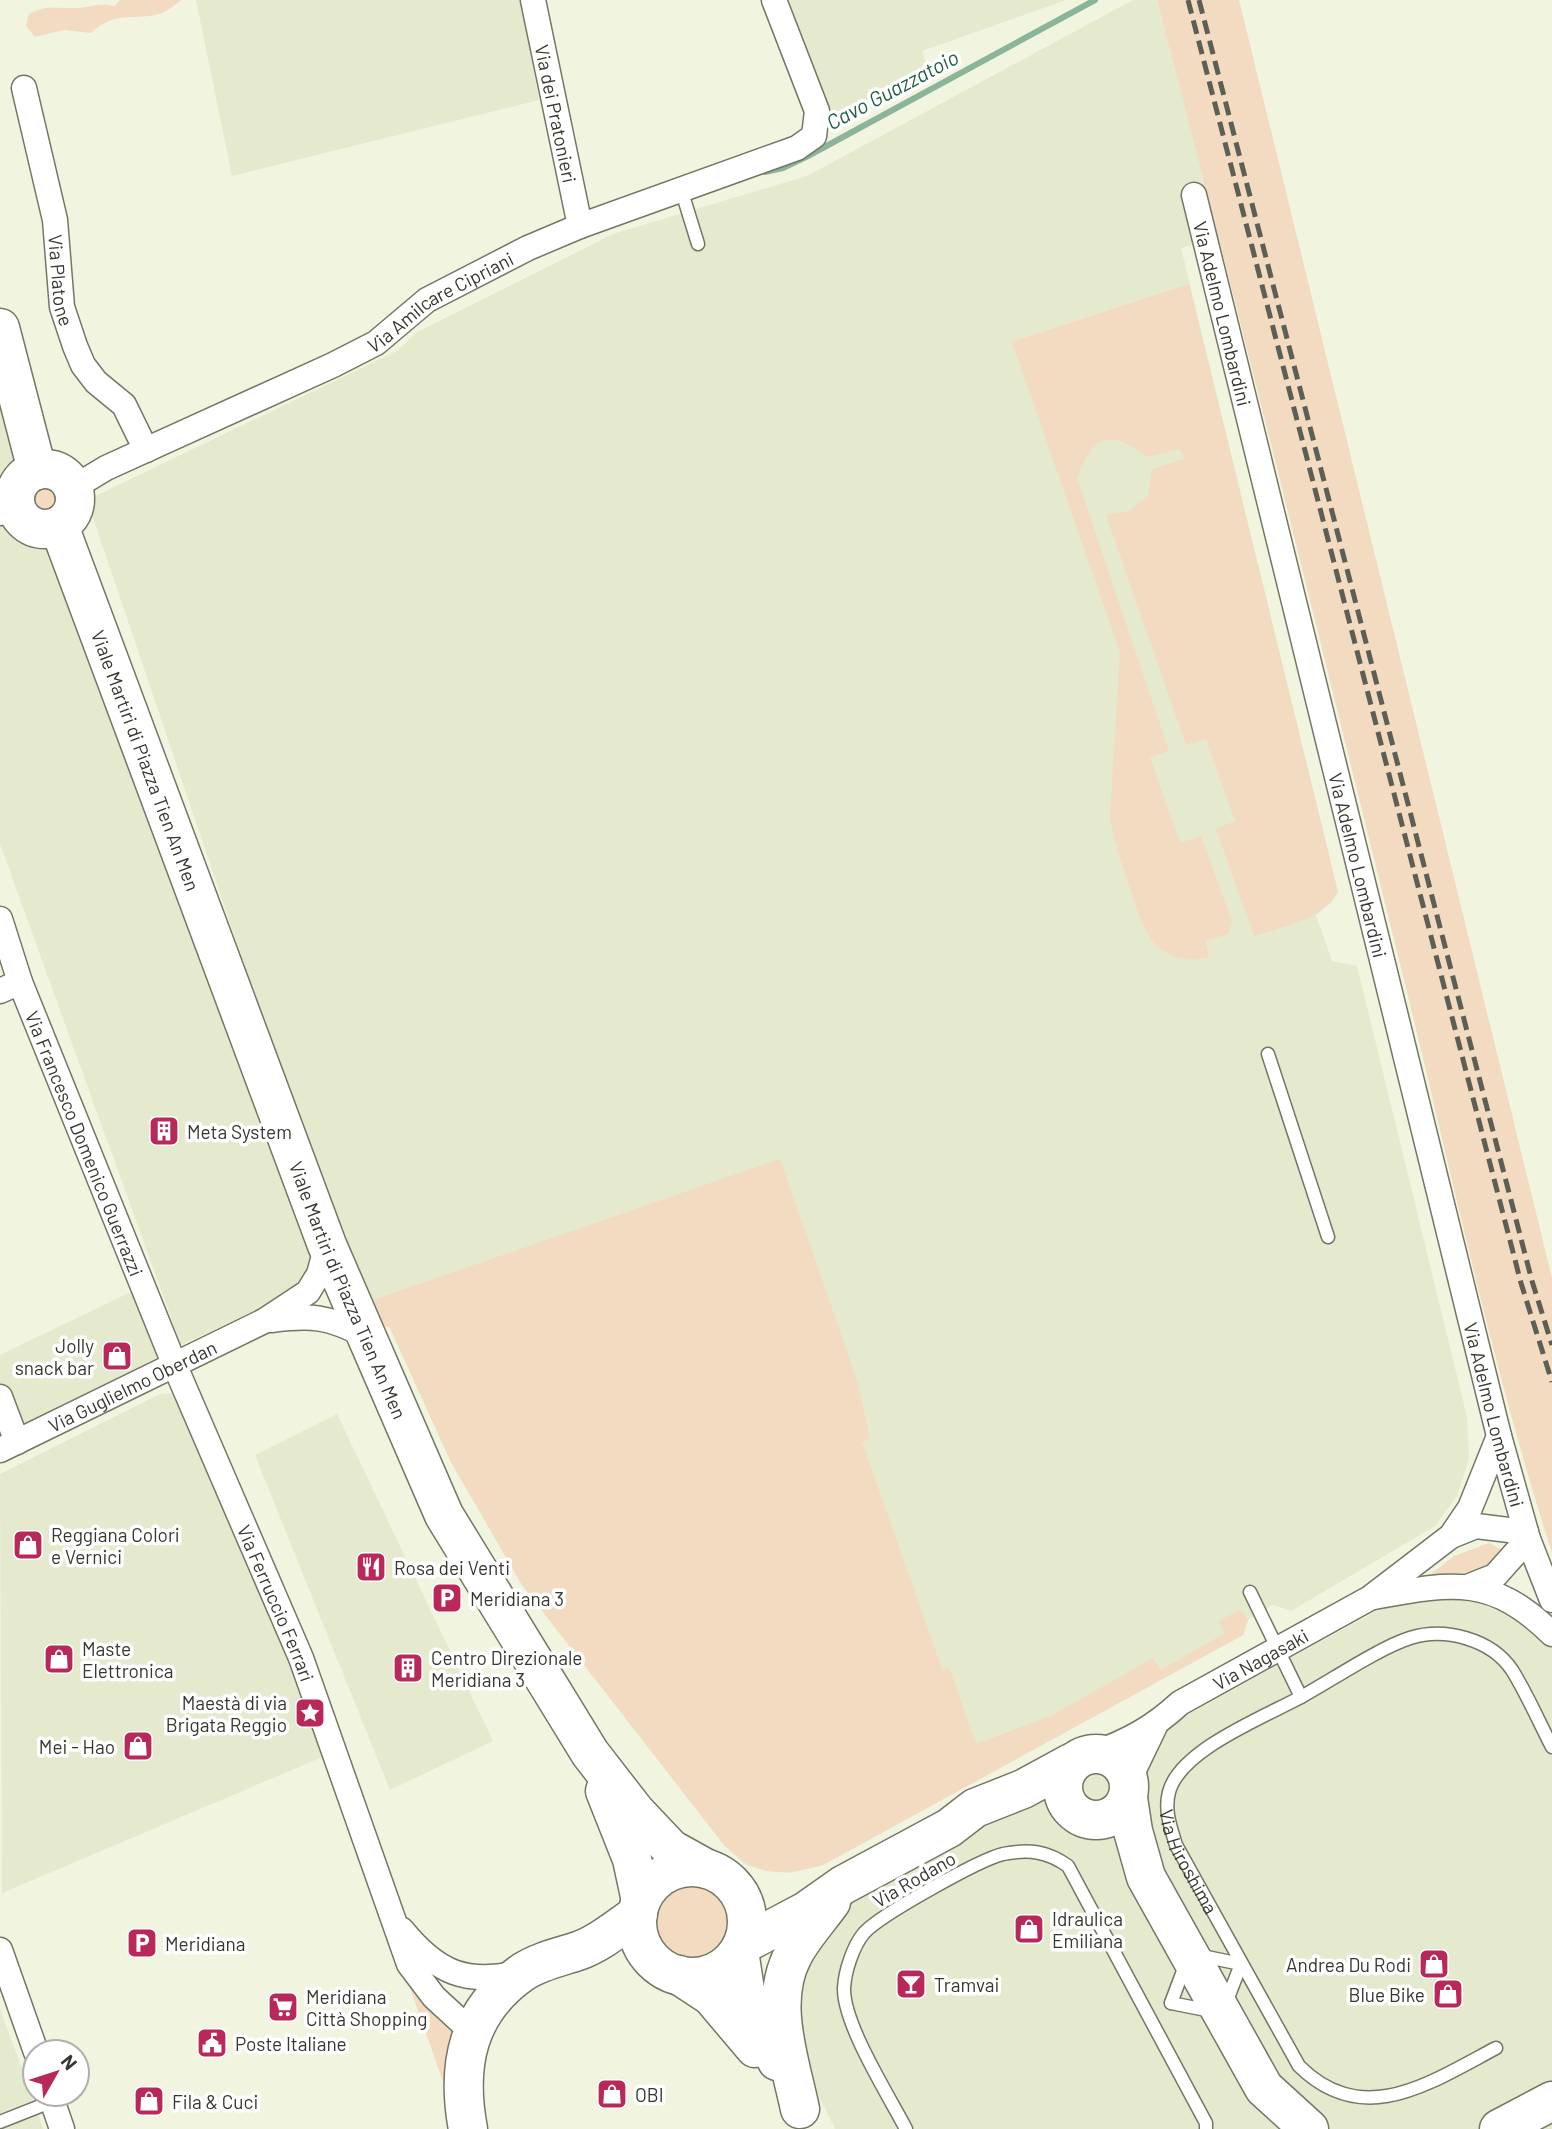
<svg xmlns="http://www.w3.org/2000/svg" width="1552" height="2129" viewBox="0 0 1552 2129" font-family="Barlow,sans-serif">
<rect width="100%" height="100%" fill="#f1f4df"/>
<!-- built -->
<path fill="#e5e9cd" d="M196,0H521L539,100L232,176Z
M784,0H1066L922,51L931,79L833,129Z
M1133,0H1157L1220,237L1181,248L1338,892L1331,903L1316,915L1332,961L1357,966L1467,1417L1469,1459L1457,1496L1435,1526L1291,1611L1273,1605L1248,1620L1243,1635L823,1865L790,1873L765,1871L744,1864L724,1845L522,1585L451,1462L390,1328L379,1323L265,1026L87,500L397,351L417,332L613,234L807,176Z
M0,373L316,1237L314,1271L299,1290L181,1345L0,844Z
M137,1289L165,1353L20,1436L0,1384V1355Z
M170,1393L179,1399L274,1612L327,1755L2,1893L0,1474L160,1394Z
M337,1414L493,1741L390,1790L255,1455Z
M1431,1593L1493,1600L1552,1644V2129H835L801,2061L792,2022L801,1957L848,1901L1395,1601Z
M0,2009L36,2107L43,2129H0Z"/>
<!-- green -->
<path fill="#f2dbc1" d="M120,0H181C176,4 168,11 162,13C134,22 116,9 91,33L64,30L35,37L26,26L29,14C50,4 54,9 75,8C91,8 96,2 115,6Z
M1157,0H1239L1552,1278V1553C1493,1370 1453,1179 1407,992C1325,661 1244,330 1157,0Z
M1189,284L1338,892C1320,921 1284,926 1254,936L1216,829L1235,821L1206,739L1186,745L1106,515L1129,511L1148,496L1152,469L1184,459L1180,449L1147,457C1110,428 1093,435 1077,478L1169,751L1150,757L1180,843L1201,836L1232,922L1228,934L1205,941L1209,958C1153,967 1143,929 1129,885C1122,863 1114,841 1110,817L1120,652L1012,342Z
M23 499a21 21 0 1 1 42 0a21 21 0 1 1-42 0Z
M780,1159L858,1383L870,1439L862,1442L942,1669L949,1667L976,1744L1051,1716L1153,1658L1161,1670L1225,1633L1219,1621L1237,1611L1243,1612L1248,1620L1243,1635L823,1865C779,1876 759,1877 724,1845L522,1585L451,1462L390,1328L379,1323L370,1301Z
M1489,1543L1502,1550C1493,1578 1452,1571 1428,1576L1454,1556Z
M654 1924a38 38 0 1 1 76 0a38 38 0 1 1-76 0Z
M408,1982L431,2003L452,2030L448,2096Z"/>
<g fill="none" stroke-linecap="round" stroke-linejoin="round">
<!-- stream -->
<path stroke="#8cb49b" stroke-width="6" d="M765,172L783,168L808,156L1095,0"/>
<!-- service casing -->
<g stroke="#747765" stroke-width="15">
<g id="service">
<path d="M681,189L698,244"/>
<path d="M1268,1054L1328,1237"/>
<path id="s1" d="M1250,1592L1301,1697C1264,1717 1180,1750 1169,1792C1164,1811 1171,1828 1176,1845L1299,2066C1363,2129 1428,2084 1496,2048"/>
<path d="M1301,1697C1332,1680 1379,1648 1410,1638C1445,1627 1491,1639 1512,1670C1527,1694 1539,1722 1552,1747"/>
<path d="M1197,1955L1241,1964"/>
<path d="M1171,2003L1186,1963"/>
<path d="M1171,2003L1211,2011"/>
<path d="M1226,2003L1241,1964"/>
<path d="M0,2122L53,2101"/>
<path d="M906,2129C889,2096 843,2024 844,1988C845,1971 853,1946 864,1933C880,1915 979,1860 1003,1854C1029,1849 1047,1851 1068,1866L1206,2123V2129"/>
</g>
</g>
<!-- minor casing -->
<g stroke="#747765" stroke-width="27">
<g id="minor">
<path id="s2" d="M533,0L580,226"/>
<path id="s3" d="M24,88L55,220L62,307L75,346L83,365L96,382L124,405L146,450"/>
<path id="s4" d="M1194,195L1499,1436L1528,1539L1552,1600"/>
<path id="s5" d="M73,488L106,468L333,365L376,343L427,300L528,248L580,226L797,148L814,136L817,111L774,0"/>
<path d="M0,513L15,505"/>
<path id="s6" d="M0,919L20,982L175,1366L301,1658L409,1964L434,1997L472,2032"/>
<path d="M0,991L20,982"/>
<path d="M271,1320C311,1315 328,1316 364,1335"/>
<path d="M0,1397L17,1442"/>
<path id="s7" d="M0,1450L264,1321L308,1292L319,1274L327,1245"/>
<path d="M1451,1536L1470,1508L1499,1436"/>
<path d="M1470,1586L1495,1576L1528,1539"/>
<path d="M1374,1597C1451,1583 1491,1574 1552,1634"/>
<path id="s8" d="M1095,1753C1129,1741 1154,1727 1180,1703L1370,1598L1451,1536L1476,1526L1526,1532"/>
<path d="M1129,1780L1155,1726"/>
<path d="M402,1930C437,1973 466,1985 520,1973"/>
<path d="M0,1950L36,2052"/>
<path d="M50,2094L62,2129"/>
</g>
</g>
<!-- primary casing -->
<g stroke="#747765" stroke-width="41">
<g id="primary">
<path d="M0,328L37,470"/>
<circle cx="45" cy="499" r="30"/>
<path id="s9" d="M59,526L327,1245L444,1515L590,1753L635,1811L671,1849L707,1869"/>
<circle cx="1096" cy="1787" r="33"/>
<path d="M605,1791L632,1859L641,1901"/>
<path d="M1128,1798L1133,1831L1146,1877L1264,2088L1309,2129"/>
<circle cx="692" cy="1922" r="55"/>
<path d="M742,1945L806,1911L843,1885L949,1828L975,1808L1023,1789L1071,1763"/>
<path d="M739,1951L745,1990L777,2061"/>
<path d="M679,1975L711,1996L755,2048"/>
<path d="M800,2109C790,2061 768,2002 793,1955C803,1936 818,1920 831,1902"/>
<path d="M468,2129C456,2065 467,2011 523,1972C540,1961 560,1957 578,1951C600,1943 619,1927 638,1914"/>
<path d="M1499,2129L1552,2101"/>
</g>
</g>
<!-- service -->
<use href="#service" stroke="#fff" stroke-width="12"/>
<!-- minor -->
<use href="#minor" stroke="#fff" stroke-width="24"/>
<!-- primary -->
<use href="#primary" stroke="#fff" stroke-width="38"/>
<!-- rail -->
<path stroke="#5e5f54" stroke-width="5" stroke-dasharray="14 7" stroke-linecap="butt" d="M1188,0L1521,1283L1552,1382
M1199,0L1532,1281L1552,1345"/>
</g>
<!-- icons -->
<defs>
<g id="building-square" transform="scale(1.575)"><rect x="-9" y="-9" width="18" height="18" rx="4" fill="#b8295a" stroke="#fff"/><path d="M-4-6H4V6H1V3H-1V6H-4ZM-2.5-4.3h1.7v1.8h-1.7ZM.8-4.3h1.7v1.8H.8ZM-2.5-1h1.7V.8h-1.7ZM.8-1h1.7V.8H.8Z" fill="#fff"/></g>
<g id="shop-square" transform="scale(1.575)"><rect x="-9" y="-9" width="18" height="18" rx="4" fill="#b8295a" stroke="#fff"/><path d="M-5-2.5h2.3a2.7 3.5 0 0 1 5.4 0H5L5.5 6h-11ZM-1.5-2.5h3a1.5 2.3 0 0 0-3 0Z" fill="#fff"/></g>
<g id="restaurant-square" transform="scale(1.575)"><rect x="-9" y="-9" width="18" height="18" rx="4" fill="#b8295a" stroke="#fff"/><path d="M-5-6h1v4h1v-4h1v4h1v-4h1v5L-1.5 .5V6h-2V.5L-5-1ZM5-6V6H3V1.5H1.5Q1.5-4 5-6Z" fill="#fff"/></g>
<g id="parking-square" transform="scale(1.575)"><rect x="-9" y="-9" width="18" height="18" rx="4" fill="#b8295a" stroke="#fff"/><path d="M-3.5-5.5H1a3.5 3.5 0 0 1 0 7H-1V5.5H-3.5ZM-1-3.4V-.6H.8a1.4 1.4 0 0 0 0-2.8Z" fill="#fff"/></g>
<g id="sight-square" transform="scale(1.575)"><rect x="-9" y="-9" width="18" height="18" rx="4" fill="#b8295a" stroke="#fff"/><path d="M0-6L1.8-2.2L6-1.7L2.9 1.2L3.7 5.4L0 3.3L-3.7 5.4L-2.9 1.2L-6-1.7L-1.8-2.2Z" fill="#fff"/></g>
<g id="bar-square" transform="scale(1.575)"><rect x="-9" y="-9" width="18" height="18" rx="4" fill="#b8295a" stroke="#fff"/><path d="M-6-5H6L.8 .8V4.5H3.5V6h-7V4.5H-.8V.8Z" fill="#fff"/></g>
<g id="supermarket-square" transform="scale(1.575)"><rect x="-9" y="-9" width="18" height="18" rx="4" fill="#b8295a" stroke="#fff"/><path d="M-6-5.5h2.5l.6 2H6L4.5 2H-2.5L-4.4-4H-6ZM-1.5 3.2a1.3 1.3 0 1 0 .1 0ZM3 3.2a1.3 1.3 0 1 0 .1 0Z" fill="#fff"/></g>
<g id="civic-square" transform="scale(1.575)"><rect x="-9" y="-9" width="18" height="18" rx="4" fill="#b8295a" stroke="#fff"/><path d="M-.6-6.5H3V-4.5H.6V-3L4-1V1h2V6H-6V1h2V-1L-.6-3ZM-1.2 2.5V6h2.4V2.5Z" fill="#fff"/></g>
</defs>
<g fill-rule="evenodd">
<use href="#building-square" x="164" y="1131"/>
<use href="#shop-square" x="117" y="1356"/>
<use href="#shop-square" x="28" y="1545"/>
<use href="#restaurant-square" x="371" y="1567"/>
<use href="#parking-square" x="447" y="1598"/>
<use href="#shop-square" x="59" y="1659"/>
<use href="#building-square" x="408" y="1668"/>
<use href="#sight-square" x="310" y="1713"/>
<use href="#shop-square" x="138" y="1746"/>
<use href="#shop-square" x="1029" y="1929"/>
<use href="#parking-square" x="142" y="1943"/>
<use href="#shop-square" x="1434" y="1964"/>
<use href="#bar-square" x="911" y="1984"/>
<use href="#shop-square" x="1448" y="1994"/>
<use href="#supermarket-square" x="283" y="2007"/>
<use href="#civic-square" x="212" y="2043"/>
<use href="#shop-square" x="612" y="2094"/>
<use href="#shop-square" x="149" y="2101"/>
</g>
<g text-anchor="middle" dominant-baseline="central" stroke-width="7" stroke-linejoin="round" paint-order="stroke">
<!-- street labels -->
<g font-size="19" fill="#36372f" stroke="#fff">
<text stroke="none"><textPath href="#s2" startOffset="116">Via dei Pratonieri</textPath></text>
<text stroke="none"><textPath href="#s3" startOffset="196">Via Platone</textPath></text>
<text stroke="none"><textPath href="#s5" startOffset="413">Via Amilcare Cipriani</textPath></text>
<text stroke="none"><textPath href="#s4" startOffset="122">Via Adelmo Lombardini</textPath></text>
<text stroke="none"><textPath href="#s9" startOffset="250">Viale Martiri di Piazza Tien An Men</textPath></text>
<text stroke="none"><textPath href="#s4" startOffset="690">Via Adelmo Lombardini</textPath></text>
<text stroke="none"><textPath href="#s6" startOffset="240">Via Francesco Domenico Guerrazzi</textPath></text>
<text stroke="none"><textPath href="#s9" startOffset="817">Viale Martiri di Piazza Tien An Men</textPath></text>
<text stroke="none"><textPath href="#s7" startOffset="147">Via Guglielmo Oberdan</textPath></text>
<text stroke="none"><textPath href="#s4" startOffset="1256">Via Adelmo Lombardini</textPath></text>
<text stroke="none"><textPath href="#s6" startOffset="738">Via Ferruccio Ferrari</textPath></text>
<text stroke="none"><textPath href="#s8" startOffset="191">Via Nagasaki</textPath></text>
<text stroke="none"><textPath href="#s1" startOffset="357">Via Hiroshima</textPath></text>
<text transform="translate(914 1879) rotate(-30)">Via Rodano</text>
</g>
<!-- poi labels -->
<g font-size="19" fill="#36372f" stroke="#fff" text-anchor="start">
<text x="187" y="1131">Meta System</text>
<text x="94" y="1345" text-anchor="end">Jolly<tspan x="94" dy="22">snack bar</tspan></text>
<text x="51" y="1534">Reggiana Colori<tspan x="51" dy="22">e Vernici</tspan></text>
<text x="394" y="1567">Rosa dei Venti</text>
<text x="470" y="1598">Meridiana 3</text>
<text x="82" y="1648">Maste<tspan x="82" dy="22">Elettronica</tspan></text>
<text x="431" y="1657">Centro Direzionale<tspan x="431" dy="22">Meridiana 3</tspan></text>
<text x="287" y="1702" text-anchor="end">Maestà di via<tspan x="287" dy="22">Brigata Reggio</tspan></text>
<text x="115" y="1746" text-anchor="end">Mei - Hao</text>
<text x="1052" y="1918">Idraulica<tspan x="1052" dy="22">Emiliana</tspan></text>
<text x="165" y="1943">Meridiana</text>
<text x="1411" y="1964" text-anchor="end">Andrea Du Rodi</text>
<text x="934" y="1984">Tramvai</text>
<text x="1425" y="1994" text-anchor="end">Blue Bike</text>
<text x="306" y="1996">Meridiana<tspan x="306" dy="22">Città Shopping</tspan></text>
<text x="235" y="2043">Poste Italiane</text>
<text x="635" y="2094">OBI</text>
<text x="172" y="2101">Fila &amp; Cuci</text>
</g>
<!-- water labels -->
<g font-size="21" font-style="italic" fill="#205f3e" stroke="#fff">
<text transform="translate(892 89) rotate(-28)">Cavo Guazzatoio</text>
</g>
</g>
<!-- north arrow -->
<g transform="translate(56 2073) rotate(51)"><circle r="33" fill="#ffffff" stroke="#afafac" stroke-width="2"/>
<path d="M0-5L12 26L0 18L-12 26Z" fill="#b8295a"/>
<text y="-10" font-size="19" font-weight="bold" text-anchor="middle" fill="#36372f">N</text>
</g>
</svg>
